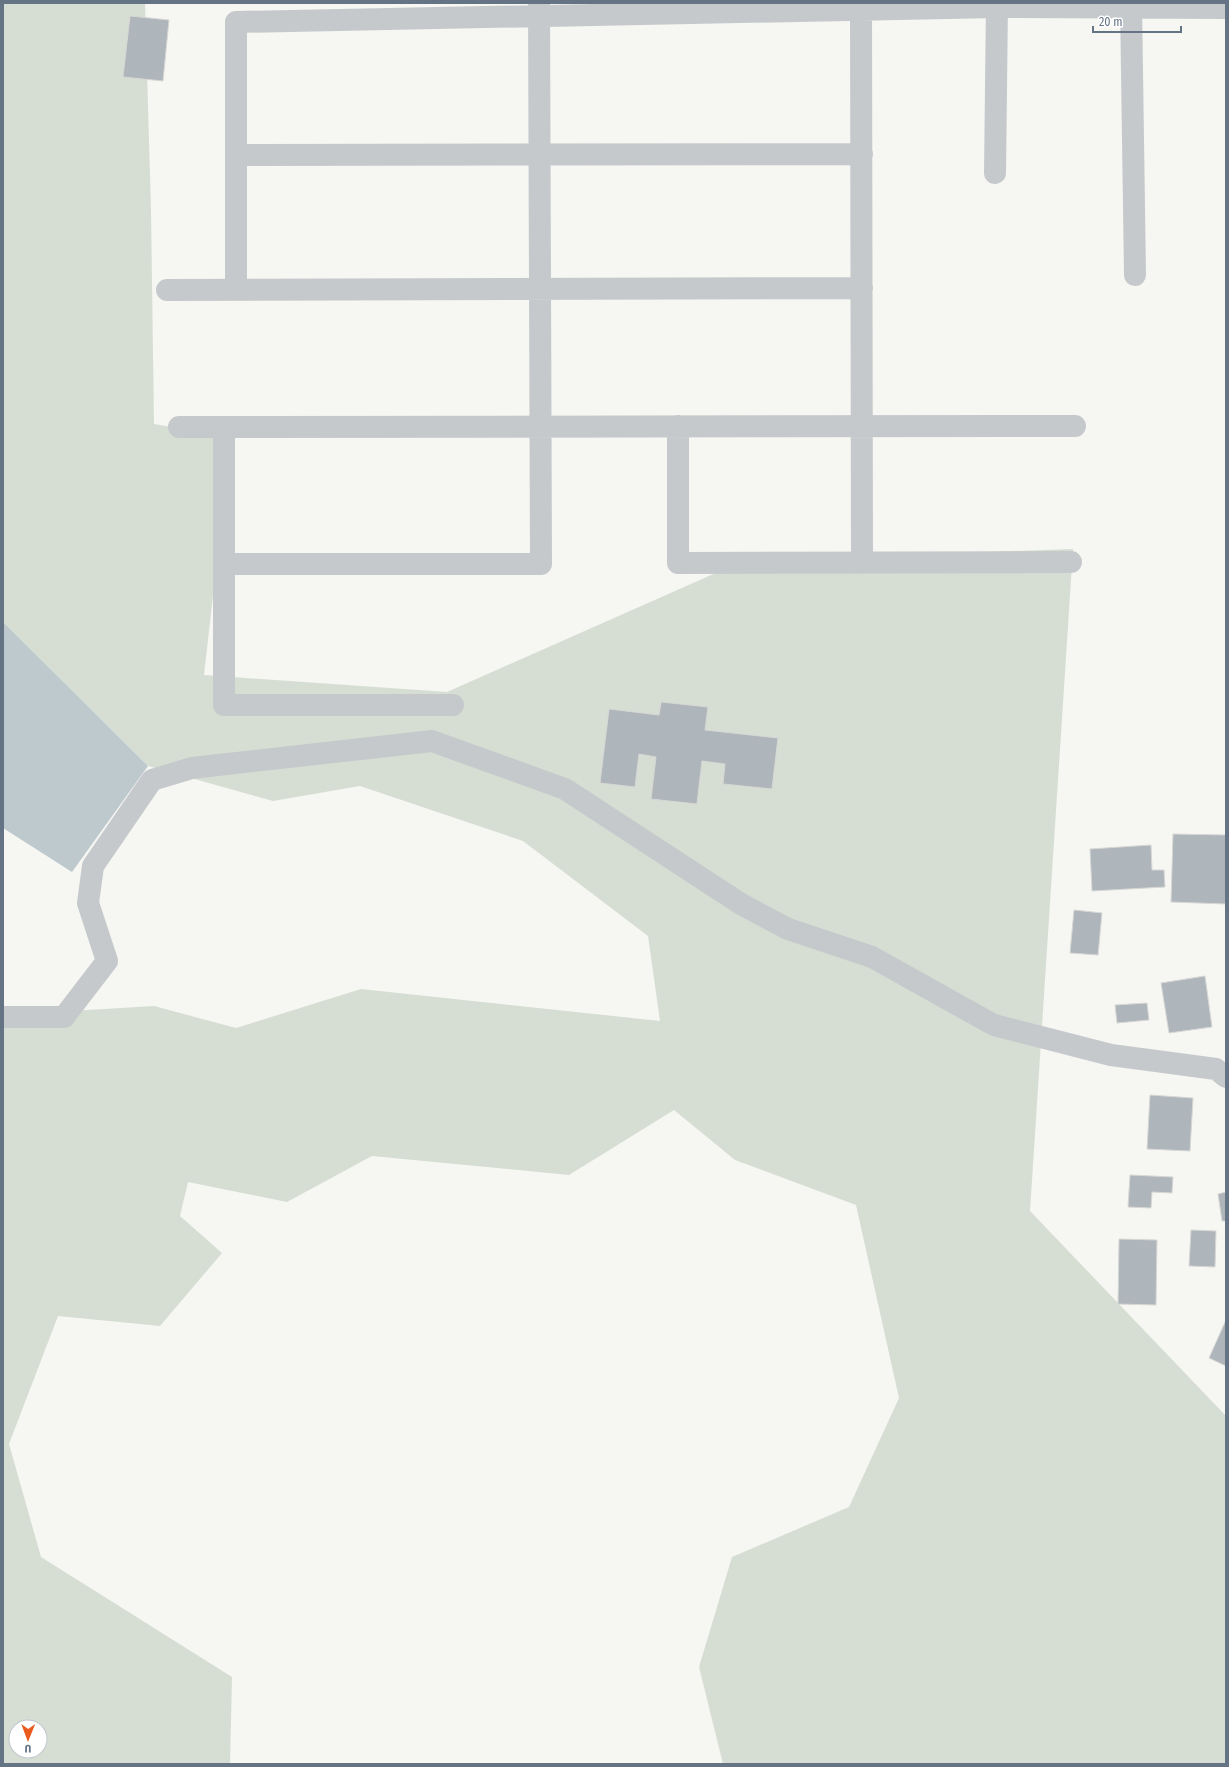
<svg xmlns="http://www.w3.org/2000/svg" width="1229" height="1767" viewBox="0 0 1229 1767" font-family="'Fira Sans Condensed',sans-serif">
<rect width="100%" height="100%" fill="#f6f6f2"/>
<!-- green -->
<path fill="#d6ded3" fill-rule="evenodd" d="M3,3H145L151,210L154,424L231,437L204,675L447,692L745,560L1073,549L1030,1211L1226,1416V1764H723L699,1667L732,1557L849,1507L899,1398L856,1205L735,1160L674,1110L569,1175L372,1156L287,1202L188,1182L180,1216L222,1253L160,1326L58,1316L9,1444L41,1557L232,1677L230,1764H3V1015L154,1006L236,1028L361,989L660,1021L648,936L523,841L360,786L273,801L148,766L3,622ZM16,1727H40V1751H16Z"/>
<!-- water -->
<path fill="#bec9ce" d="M3,622L148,766L72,872L3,828Z"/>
<!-- building -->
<path fill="#aeb5bb" stroke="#d7d7d5" d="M130,16L169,20L163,81L123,77Z
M661,702L708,707L705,730L778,738L772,789L723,784L725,764L702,761L697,804L651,799L656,757L639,754L635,787L600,783L609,709L659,715Z
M1173,834L1226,835V904L1171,902Z
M1151,845L1152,870H1164L1165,887L1092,891L1090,849Z
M1074,910L1102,913L1098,955L1070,953Z
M1205,976L1212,1027L1169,1033L1161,983Z
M1147,1003L1149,1020L1117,1023L1115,1005Z
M1150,1095L1193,1098L1190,1151L1147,1149Z
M1130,1175L1173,1177L1172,1193L1152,1192L1151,1208L1128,1207Z
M1226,1192V1221H1222L1218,1194Z
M1191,1230L1216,1231L1215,1267L1189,1266Z
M1119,1239L1157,1240L1156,1305L1118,1304Z
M1226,1320V1366L1209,1358Z"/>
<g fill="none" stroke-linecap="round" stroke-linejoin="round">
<!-- minor -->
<path stroke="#c6c9cc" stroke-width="22" d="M861,3L862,563
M1131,3L1135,275
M236,155L862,154
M995,173L997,3
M236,289V22L997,7L1226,8
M167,290L862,288
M678,426V563L1071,562
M179,427L1075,426
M224,427V564H541L539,3
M224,564V705H453
M3,1017H64L107,961L88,903L93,866L152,780L192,768L432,741L565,789L741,904L788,929L872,957L994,1025L1111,1055L1216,1069L1226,1077"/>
</g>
<!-- border -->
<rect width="1229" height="1767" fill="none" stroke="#647485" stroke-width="8"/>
<!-- north arrow -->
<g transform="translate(28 1739) rotate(181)"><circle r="19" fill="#ffffff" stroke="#c1c7ce"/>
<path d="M0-3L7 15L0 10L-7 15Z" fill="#eb5a1e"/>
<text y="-6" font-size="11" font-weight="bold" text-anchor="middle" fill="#647485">U</text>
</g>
<!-- scale -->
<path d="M1093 26v6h88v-6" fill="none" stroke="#647485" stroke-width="2"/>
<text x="1099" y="26" font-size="12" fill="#647485" stroke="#ffffff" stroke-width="3" paint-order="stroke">20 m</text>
</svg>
